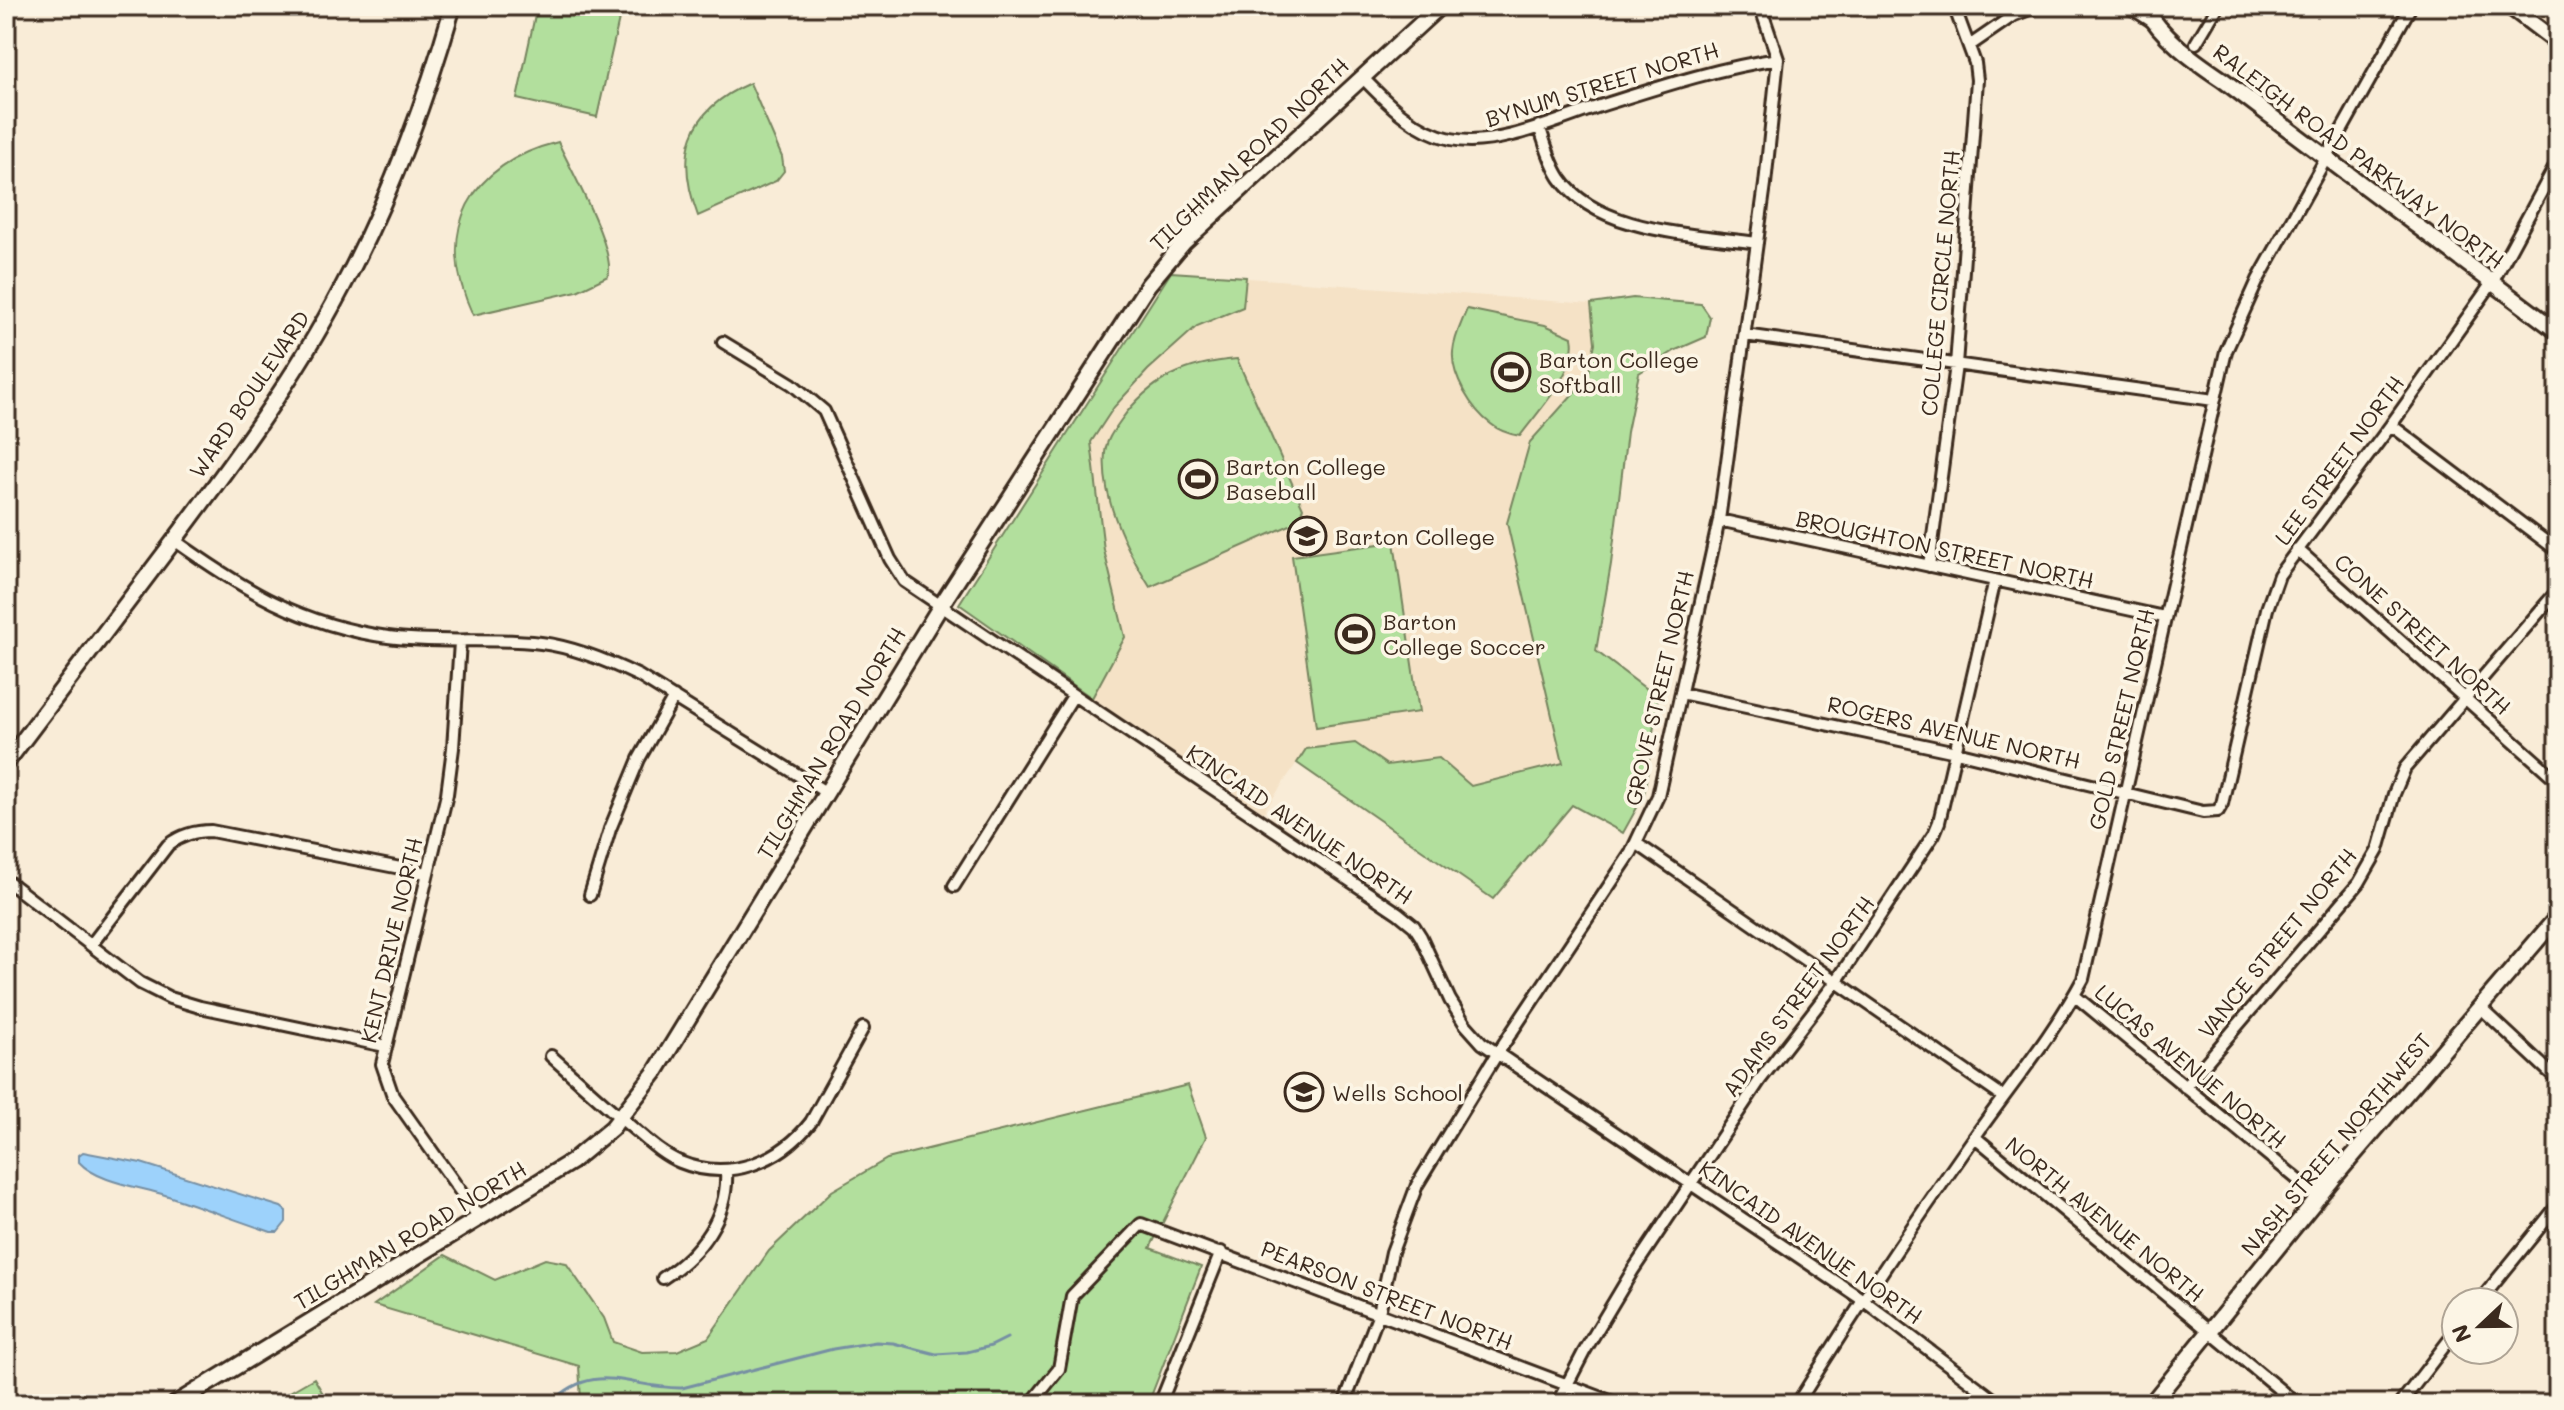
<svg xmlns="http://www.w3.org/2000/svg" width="2564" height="1410" viewBox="0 0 2564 1410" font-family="Mali,sans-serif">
<rect width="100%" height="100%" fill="#f9ecd7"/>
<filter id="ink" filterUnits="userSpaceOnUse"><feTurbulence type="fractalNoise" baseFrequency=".0125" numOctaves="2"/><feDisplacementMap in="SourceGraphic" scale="16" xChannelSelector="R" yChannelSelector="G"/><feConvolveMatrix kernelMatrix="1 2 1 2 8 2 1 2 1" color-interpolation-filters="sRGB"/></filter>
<g filter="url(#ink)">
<!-- built -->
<path fill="#f5e2c6" d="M2523,6H2558V32Z
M1171,272L1591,304L1595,343L1588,377L1530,442L1507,523L1564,764L1471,786L1439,758L1387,765L1355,743L1306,749L1263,813L1092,698L1125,637L1104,550L1090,442Z"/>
<!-- green -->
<path fill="#b2df9d" stroke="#76845e" stroke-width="2" d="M537,6H622L597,117L517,99Z
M750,83L782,157L784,171L776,181L698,216C675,155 687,110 750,83Z
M558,142C570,168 617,252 608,276L577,291L473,315C433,230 470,164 558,142Z
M1171,272L1246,277L1243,307L1197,326L1148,370L1114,407L1091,442L1104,550L1125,637L1092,698L959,604Z
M1633,298L1701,304L1710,317L1706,337L1676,350L1639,373L1627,432L1611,564L1596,651L1658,698L1644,795L1623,833L1572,805L1493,899L1297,763L1306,749L1355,743L1387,765L1439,758L1471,786L1563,763L1507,523L1530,442L1588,377L1595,343L1591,304Z
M1467,309L1545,325L1572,337C1579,370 1538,411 1520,436C1509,434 1499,431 1491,424C1472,410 1451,376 1453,352C1454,337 1462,322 1467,309Z
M1237,359L1303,508L1297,522L1150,587C1126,549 1101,499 1105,453C1106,440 1114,430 1121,420C1151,378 1187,363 1237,359Z
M1394,542L1419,712L1316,727L1292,556Z
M1188,1085L1206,1137L1150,1248L1201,1267L1148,1404H576L581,1401L579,1366L374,1305L445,1255L495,1280L545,1259L566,1263L604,1318L613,1342L642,1352L677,1351L708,1338L769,1251L832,1191L887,1159Z
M314,1378L329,1404H269Z"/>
<!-- water -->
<path fill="#9dd2fb" stroke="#768fa3" stroke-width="2" d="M83,1152L141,1163L281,1207L286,1211V1222L278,1232H271C236,1220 201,1207 165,1195C140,1187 97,1182 79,1162V1155Z"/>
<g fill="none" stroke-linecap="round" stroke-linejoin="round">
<!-- stream -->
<path stroke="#768fa3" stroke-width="3" d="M550,1404C596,1358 628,1389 682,1388L833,1349L876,1342L893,1343L936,1354L967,1352L991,1346L1007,1338"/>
<!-- street casing -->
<g stroke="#3b2a1e" stroke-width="16">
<path id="street" d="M2128,6L2153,22
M2196,43L2218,6
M1969,46L2014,15L2037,6
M1362,77C1387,103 1414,131 1451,139C1497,149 1562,118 1606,104C1663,86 1718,68 1778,59
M1539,126C1545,143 1550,163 1560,178C1597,233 1696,234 1757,243
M1745,335L2214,400
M723,342L792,384L824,411L890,559L904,581L1398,913L1414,926L1421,937L1450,1000L1465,1024L1482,1043L1863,1300L2000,1404
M2391,425L2558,551
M1719,520L2164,617
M174,540C244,590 301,625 388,637C439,644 490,637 541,643C574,647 608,661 639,676L827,793
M2297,549L2558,781
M1929,566L1956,365L1977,80L1975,63L1954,6
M460,642L453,748L447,794L382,1064L393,1096L480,1219
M1681,693L1956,752L2203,812L2218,811L2222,804L2267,609L2279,575L2391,425L2492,283L2558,161
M1636,843L2003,1097
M6,880L140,983L170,998L200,1007L385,1046
M954,886L1073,696
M590,895L610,829L639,759L674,697
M91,945L168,845C181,835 194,831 211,831L426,873
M2074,995L2319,1197
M2479,1006L2558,1080
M551,1056C579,1081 606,1106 635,1130C649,1142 663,1155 680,1162C729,1182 780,1162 811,1122L863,1028
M2185,1087L2359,883L2378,850L2394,794L2405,768L2558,590
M1975,1137L2297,1404
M663,1278C700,1254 729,1216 726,1170
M2479,1302L2558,1205
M1024,1404L1034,1400L1059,1369L1072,1296L1141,1224L1618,1404
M1160,1404L1221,1252
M1344,1404L1379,1313L1392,1252L1417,1185L1497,1054L1631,853L1658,796L1719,520L1765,184L1778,59L1760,6
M1557,1404L1584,1352L1633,1270L1760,1080L1836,982L1934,834L1939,822L1995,580
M1797,1404C1854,1312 1914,1223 1976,1135C2012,1084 2053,1035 2083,979L2226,351L2258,280L2411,6
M2400,1404L2456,1331"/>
</g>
<!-- secondary casing -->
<g stroke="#3b2a1e" stroke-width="20">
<path id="secondary" d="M2144,6C2162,38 2193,60 2223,80L2558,332
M2509,6L2558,43
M6,763C60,692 113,621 167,550C230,466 293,382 342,288C390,198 425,103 453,6
M175,1404L571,1162L612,1128L656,1071L940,607L1148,285L1184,242L1440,6
M2151,1404L2332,1180L2558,916"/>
</g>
<!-- street -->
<use href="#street" stroke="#fcf5e5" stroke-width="10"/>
<!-- secondary -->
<use href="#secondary" stroke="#fcf5e5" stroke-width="14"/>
</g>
</g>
<!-- icons -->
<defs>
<g id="stadium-ring" transform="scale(2)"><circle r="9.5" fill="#fcf5e5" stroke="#3b2a1e" stroke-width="1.5"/><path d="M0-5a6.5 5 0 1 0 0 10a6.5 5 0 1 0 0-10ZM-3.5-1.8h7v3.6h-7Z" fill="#3b2a1e"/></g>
<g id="university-ring" transform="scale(2)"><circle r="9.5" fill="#fcf5e5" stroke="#3b2a1e" stroke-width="1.5"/><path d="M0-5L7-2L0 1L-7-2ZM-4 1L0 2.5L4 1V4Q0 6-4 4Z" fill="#3b2a1e"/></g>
<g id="school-ring" transform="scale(2)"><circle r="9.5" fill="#fcf5e5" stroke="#3b2a1e" stroke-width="1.5"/><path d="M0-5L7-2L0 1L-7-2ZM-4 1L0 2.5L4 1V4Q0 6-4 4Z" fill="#3b2a1e"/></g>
</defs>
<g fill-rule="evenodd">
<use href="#stadium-ring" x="1511" y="372"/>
<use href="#stadium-ring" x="1198" y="479"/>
<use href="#university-ring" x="1307" y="536"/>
<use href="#stadium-ring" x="1355" y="634"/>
<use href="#school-ring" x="1304" y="1092"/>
</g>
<g text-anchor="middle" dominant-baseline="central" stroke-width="7" stroke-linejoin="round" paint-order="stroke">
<!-- street labels -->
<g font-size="22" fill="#3b2a1e" stroke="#fcf5e5">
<text transform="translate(1602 84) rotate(-17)">BYNUM STREET NORTH</text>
<text transform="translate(1249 154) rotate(-44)">TILGHMAN ROAD NORTH</text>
<text transform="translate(2359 156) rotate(37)">RALEIGH ROAD PARKWAY NORTH</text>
<text transform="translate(1940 283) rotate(-85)">COLLEGE CIRCLE NORTH</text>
<text transform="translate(249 394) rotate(-56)">WARD BOULEVARD</text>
<text transform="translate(2339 460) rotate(-54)">LEE STREET NORTH</text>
<text transform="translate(1945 549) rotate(12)">BROUGHTON STREET NORTH</text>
<text transform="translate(2423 634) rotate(42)">CONE STREET NORTH</text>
<text transform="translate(1659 688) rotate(-77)">GROVE STREET NORTH</text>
<text transform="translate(2121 719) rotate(-77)">GOLD STREET NORTH</text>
<text transform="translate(1954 732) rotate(13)">ROGERS AVENUE NORTH</text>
<text transform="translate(831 743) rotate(-59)">TILGHMAN ROAD NORTH</text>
<text transform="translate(1300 824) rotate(34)">KINCAID AVENUE NORTH</text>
<text transform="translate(391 940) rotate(-77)">KENT DRIVE NORTH</text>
<text transform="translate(2277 943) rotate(-51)">VANCE STREET NORTH</text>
<text transform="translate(1798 996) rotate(-54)">ADAMS STREET NORTH</text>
<text transform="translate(2191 1066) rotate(40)">LUCAS AVENUE NORTH</text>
<text transform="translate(2336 1144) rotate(-50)">NASH STREET NORTHWEST</text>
<text transform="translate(2105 1219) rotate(39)">NORTH AVENUE NORTH</text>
<text transform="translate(410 1235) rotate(-31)">TILGHMAN ROAD NORTH</text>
<text transform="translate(1811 1242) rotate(35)">KINCAID AVENUE NORTH</text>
<text transform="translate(1387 1295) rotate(21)">PEARSON STREET NORTH</text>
</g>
<!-- poi labels -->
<g font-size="22" fill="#3b2a1e" stroke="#fcf5e5" text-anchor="start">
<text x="1539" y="359">Barton College<tspan x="1539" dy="25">Softball</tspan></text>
<text x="1226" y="466">Barton College<tspan x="1226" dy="25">Baseball</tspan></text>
<text x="1335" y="536">Barton College</text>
<text x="1383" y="621">Barton<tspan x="1383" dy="25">College Soccer</tspan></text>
<text x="1332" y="1092">Wells School</text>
</g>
</g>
<!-- margin -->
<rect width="2564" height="1410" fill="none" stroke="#fcf5e5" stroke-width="32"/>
<rect x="16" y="16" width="2532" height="1378" fill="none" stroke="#3b2a1e" stroke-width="3" filter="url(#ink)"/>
<!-- north arrow -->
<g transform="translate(2480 1326) rotate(248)"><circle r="38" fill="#fcf5e5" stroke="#afa495" stroke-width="2"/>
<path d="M0-6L14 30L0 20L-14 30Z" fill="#3b2a1e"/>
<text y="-12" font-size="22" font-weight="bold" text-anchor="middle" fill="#3b2a1e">N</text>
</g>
</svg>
